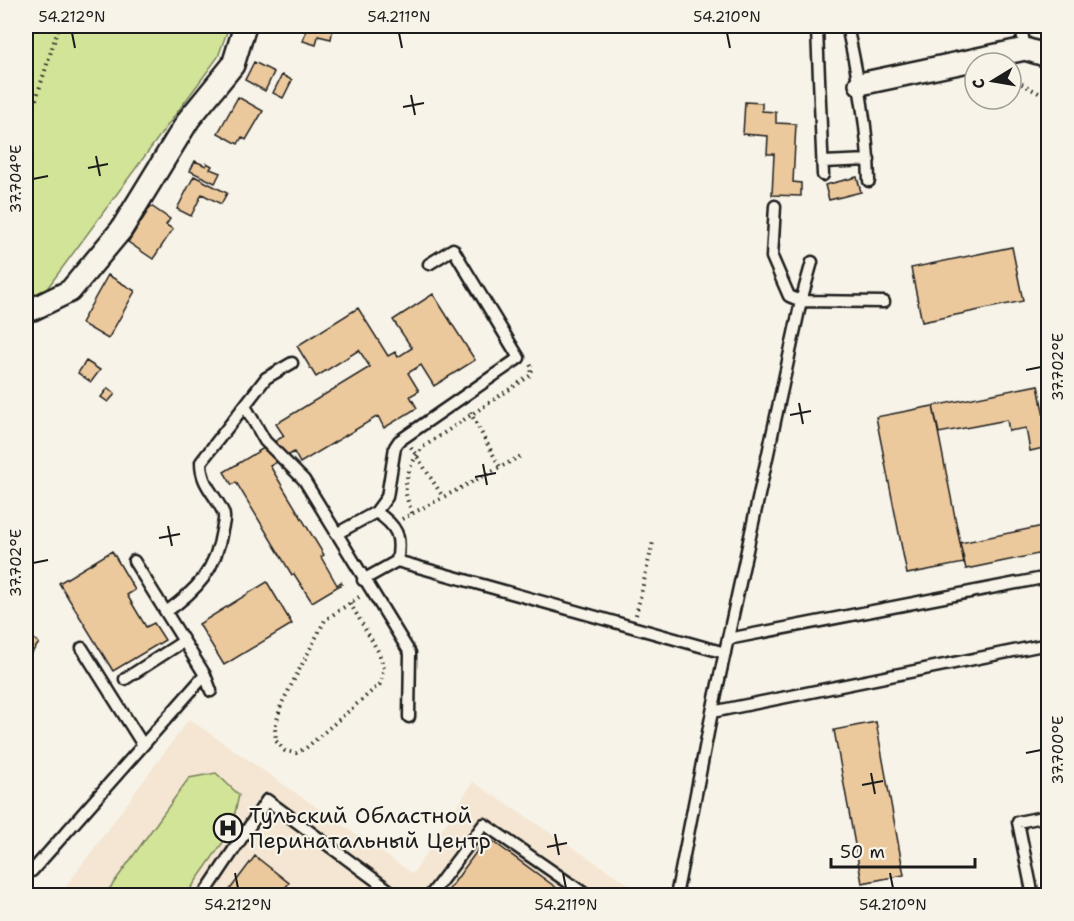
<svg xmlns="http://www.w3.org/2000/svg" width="1074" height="921" viewBox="0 0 1074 921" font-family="'Shantell Sans',sans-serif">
<rect width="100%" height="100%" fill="#f7f3e8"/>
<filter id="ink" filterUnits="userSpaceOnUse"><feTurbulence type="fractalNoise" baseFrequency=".0167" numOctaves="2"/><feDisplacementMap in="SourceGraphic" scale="12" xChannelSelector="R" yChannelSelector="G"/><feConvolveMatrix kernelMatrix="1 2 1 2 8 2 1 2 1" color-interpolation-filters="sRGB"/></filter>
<g filter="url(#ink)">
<!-- built -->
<path fill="#f4e6d2" d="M189,719L413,874L473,782L645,895L59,896Z"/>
<!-- green -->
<path fill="#d2e498" stroke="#77805a" stroke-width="1.5" d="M26,26H229L218,57L26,317Z
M216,773L239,795L231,831L186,895H105L189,778Z"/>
<!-- building -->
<path fill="#ecc99d" stroke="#1c1c1c" stroke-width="1.5" d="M307,26L333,27L331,39L318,36L316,45L303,41Z
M955,26H995L957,33Z
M254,62L274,72L265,91L245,80Z
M282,75L292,80L283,98L273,93Z
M238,97L263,111L246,140L242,137L238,144L218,133Z
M745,102L762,103V111L776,112V123L796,124L793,182L801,183V196L772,195L774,154H767L768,136L743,134Z
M195,161L206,166L207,163L212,166L210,169L220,173L215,183L190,171Z
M194,176L227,193L221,204L202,194L191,216L177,209Z
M857,177L861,192L829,200L825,185Z
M151,206L170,219L166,225L173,229L153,259L128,242Z
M1012,247L1023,301L922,322L911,268Z
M108,275L135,291L108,339L81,323Z
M433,294L475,360L434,386L421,365L408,373L419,391L410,396L417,408L384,428L378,416L300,463L294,452L270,466L324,555L321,557L337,585L341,582L342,584L312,602L294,574L292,575L236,482L232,485L224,472L284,436L276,424L370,367L359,350L316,377L297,346L358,308L388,356L395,352L398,357L412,348L393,320Z
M86,361L100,370L91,382L78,373Z
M1038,385L1048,438V447L1030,451L1026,428L1009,431L1007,420L939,433L933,406Z
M108,388L115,394L108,402L101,397Z
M933,406L964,563L907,574L876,417Z
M1048,525V552L966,569L960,543Z
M112,551L135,590L127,595L146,627L154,623L165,640L113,671L59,583Z
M267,582L292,624L224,665L199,624Z
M26,632L39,643L26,660Z
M876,722L904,875L862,883L834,730Z
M487,837L565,894L563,896L445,895Z
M1048,851V883L1042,853Z
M255,856L289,883L279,896H225Z"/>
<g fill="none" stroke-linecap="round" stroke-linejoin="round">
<!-- service casing -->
<g stroke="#1c1c1c" stroke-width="15">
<path id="service" d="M821,26L817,30L823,175
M847,26C858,77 868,128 869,181
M1021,26L1025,49
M823,162L869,160
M775,206L772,257L789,296L801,301L812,262
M245,406L265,441L304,480L410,653L409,717
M376,512L387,497L395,447L399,441L519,358L453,249L429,264
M336,534L376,512C397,526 402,536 397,561L363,580
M134,561L205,675L211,691
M397,561L725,653
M166,612C197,590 216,570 222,530C223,524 226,518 223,512C214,492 201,485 201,462L266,378L292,363
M728,639L1048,577
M82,648L143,745
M125,679L184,641
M712,712L1048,644
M32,871L205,675
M203,896L267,800L397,896
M430,896L484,824L585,894L584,896
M676,896L712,712L801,301L884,302
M1033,896L1018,822L1048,816"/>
</g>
<!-- minor casing -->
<g stroke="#1c1c1c" stroke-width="26">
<path id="minor" d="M860,84L1025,49L1048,56
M26,310L33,309L70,291L121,230L189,119L233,65L245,26"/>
</g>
<!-- path -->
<path stroke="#1c1c1c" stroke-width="4" stroke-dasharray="1.5 4.5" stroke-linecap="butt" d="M1011,78L1048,98
M26,170L30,160L31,115L59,26
M470,412L500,467
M411,447L443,497
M412,513C410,507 407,500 406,494C404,478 413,458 423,447L531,375L532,368L530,364
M402,519L523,455
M350,603L378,651L384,668L380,684L306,748L296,753L285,751L276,741L275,728L281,705L325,620L359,597
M636,615L653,542"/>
<!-- service -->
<use href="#service" stroke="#f7f3e8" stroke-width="10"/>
<!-- minor -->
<use href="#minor" stroke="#f7f3e8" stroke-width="21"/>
</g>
</g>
<!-- ticks -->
<path fill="none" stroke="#1c1c1c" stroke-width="2" d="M72,33L75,48M399,33L402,48M727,33L730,48M411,95L415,115M403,107L424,103M96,156L100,176M88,168L108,164M33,179L48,176M1026,370L1041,367M799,403L803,424M790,415L811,411M483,464L487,485M475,477L496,473M168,526L172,546M159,538L180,534M33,563L48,560M1026,753L1041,750M871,773L875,794M862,785L883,781M555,834L559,855M547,847L567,843M235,873L238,888M563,873L566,888M890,873L893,888"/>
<!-- icons -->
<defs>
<g id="hospital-ring" transform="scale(1.5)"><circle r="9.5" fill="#f7f3e8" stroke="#1c1c1c" stroke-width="1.5"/><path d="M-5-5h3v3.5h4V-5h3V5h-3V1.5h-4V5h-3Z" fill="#1c1c1c"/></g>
</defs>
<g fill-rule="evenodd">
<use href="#hospital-ring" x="228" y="828"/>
</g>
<g text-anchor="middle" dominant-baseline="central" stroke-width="4.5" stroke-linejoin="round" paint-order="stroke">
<!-- poi labels -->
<g font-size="22" fill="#1c1c1c" stroke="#f7f3e8" text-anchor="start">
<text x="249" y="815">Тульский Областной<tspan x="249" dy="25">Перинатальный Центр</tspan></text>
</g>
</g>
<!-- margin -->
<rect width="1074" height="921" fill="none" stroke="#f7f3e8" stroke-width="66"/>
<!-- north arrow -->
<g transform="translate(993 81) rotate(259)"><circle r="28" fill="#f7f3e8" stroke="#9f9d96" stroke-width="1.5"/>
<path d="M0-4.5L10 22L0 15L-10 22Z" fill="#1c1c1c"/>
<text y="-9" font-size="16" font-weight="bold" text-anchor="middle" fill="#1c1c1c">С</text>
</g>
<!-- scale -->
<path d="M831 858v9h144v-9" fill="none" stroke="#1c1c1c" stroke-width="3"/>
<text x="840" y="858" font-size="18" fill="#1c1c1c" stroke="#f7f3e8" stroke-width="4.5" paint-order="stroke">50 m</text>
<rect x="33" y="33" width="1008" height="855" fill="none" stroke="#1c1c1c" stroke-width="2"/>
<g font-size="15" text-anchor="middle" fill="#1c1c1c">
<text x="72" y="22">54.212°N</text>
<text x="399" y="22">54.211°N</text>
<text x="727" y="22">54.210°N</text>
<text transform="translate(16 179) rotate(-90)" y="5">37.704°E</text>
<text transform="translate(1058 367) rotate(-90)" y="5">37.702°E</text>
<text transform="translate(16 563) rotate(-90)" y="5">37.702°E</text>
<text transform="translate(1058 750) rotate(-90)" y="5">37.700°E</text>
<text x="238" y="910">54.212°N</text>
<text x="566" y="910">54.211°N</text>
<text x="893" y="910">54.210°N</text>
</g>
</svg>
